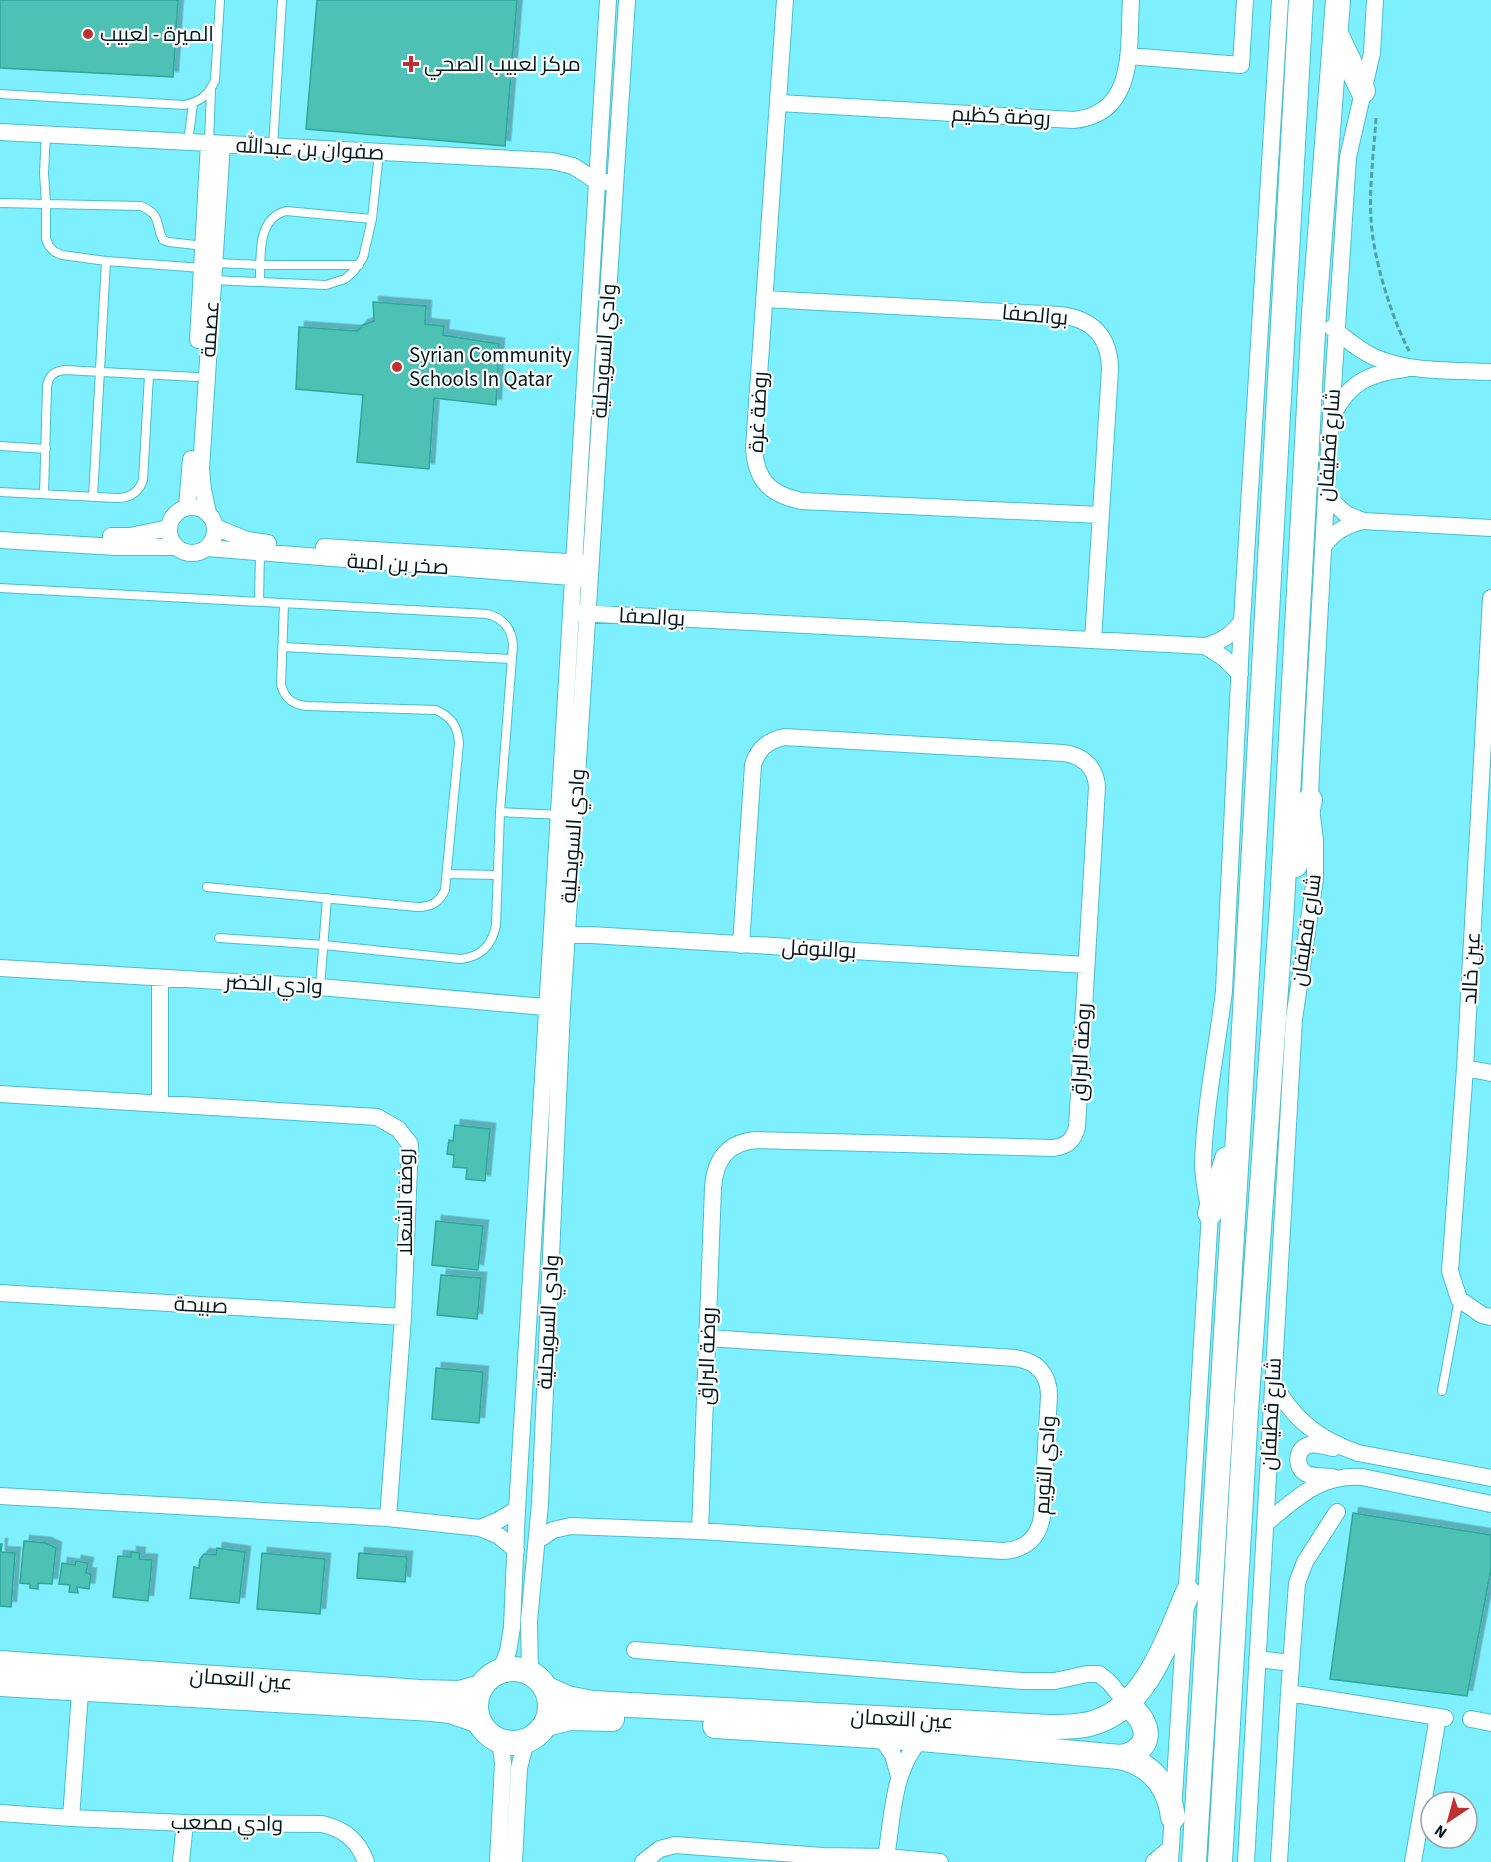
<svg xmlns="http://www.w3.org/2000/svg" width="1491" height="1862" viewBox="0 0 1491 1862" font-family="'Source Sans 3',Cairo,sans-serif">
<defs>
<filter id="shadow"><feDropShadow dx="5.5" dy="-5.5" stdDeviation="0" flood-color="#0004"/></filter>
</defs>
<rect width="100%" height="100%" fill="#7ef0fd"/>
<!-- building -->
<path fill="#4dc1b4" stroke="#2da79b" stroke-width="1.5" filter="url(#shadow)" d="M0,0H178L173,77L0,68Z
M317,0H517L505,146L306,129Z
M373,302L426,306L425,324L444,326L443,335L499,344L496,405L434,398L429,469L357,462L363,395L296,389L299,327L357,331L363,325L374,321Z
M455,1125L490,1129L485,1181L466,1179L467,1168L453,1167L454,1155L447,1154L449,1140L453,1141Z
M436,1221L483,1226L478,1270L432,1265Z
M441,1275L481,1278L477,1319L437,1315Z
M436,1368L483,1372L479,1423L432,1419Z
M1353,1513L1491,1535V1569L1467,1696L1330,1679Z
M24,1541L46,1543L56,1548L52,1584L38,1583V1589L30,1588V1584L20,1583Z
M0,1544H2L1,1552L15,1553L11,1607L0,1606Z
M217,1548L245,1552L239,1603L190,1598L194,1567L199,1568L200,1559L204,1554L216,1555Z
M131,1552L140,1553L139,1559L152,1560L148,1601L113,1597L118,1556L131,1557Z
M262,1553L325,1559L320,1614L257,1609Z
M359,1553L407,1557L405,1582L357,1578Z
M76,1561L88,1563L86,1573L91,1574L89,1589L77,1587L78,1593L69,1592L70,1585L59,1584L62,1563L75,1565Z"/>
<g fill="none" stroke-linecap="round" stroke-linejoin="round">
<!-- lane casing -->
<g stroke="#48bfcb" stroke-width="10">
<path id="lane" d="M0,94L184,105C200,102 209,95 215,80L220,0
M46,134L44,173L46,203V239L49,246L55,252L62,255L106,261L202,268
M188,142L193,104
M209,143L211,89
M273,147L282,0
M0,203L141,206C162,215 155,224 163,240L169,242L204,246
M215,263L260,265H359
M213,280L326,285L345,279L353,272L363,258L372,219L379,153
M260,282C261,257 256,219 286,211L372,219
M0,446L46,449
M0,492L117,498C130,498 139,492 143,480L149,375
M44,494L47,387C48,376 54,371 65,370L196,377
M93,497L106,261
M0,588L487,614C503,618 512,629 513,645L500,812L496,925C492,946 481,957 460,959L324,945L219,938
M259,602L260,553
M283,647L512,659
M500,812L562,815
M447,874L497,875
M207,887L417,907C431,907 439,903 445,890L459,743C458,726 451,717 436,710L307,706C293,705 285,699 281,685L284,604
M320,987L327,898
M1442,1391L1459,1299"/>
</g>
<!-- street casing -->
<g stroke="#48bfcb" stroke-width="18">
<path id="street" d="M785,0L754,448C756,480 769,494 801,501L1100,515
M1128,56L1241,65L1245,0
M779,103L1074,120C1137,114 1128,47 1131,0
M0,132L552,161L573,166L596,181L605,182
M764,299L1060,315C1093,319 1110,337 1110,370L1093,640
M1332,328C1346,338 1358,350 1374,357C1410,373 1453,370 1491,372
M198,340L209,143
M1333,415C1349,382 1370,373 1405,369
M1326,496L1346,514L1363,521
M169 530a23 23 0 1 1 46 0a23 23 0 1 1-46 0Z
M187,507L191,459
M208,513L203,490L201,469L222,144
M215,527L247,540L268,543
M111,536H130L169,528
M0,540L116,547H176
M324,547L583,563
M1323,547C1333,532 1346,525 1363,521L1491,528
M207,548L583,578
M1491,598L1465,1068L1450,1271L1459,1299L1482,1315L1491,1317
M577,613L1205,646C1221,642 1232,635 1242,621
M1205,646L1224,658L1240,674
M558,933L1086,965
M0,968L320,987L556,1008
M160,978V1104
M1465,1068L1491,1073
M0,1094L377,1117L398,1129L410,1144L403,1317L388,1518
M0,1293L403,1317
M1273,1383C1294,1420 1318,1439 1358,1453L1491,1478
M1332,1477C1324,1476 1314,1477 1307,1474C1294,1468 1296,1448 1309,1445C1317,1443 1326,1447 1333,1448
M0,1496L388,1518L480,1528L499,1536L516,1550
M1265,1524C1296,1499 1319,1474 1362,1477L1491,1504
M480,1528L499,1520L517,1509
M700,1531L713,1188C715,1159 728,1142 757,1140L1053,1148C1066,1147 1074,1140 1077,1127L1097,787C1096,767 1082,755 1063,753L784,737C767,741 758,749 753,765L741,945
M537,1541L553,1530L571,1526L700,1531L1003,1551C1025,1550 1039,1538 1042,1516L1049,1396C1049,1374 1037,1361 1015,1358L708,1338
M635,1650L1022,1681H1055L1087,1674H1099L1109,1682L1127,1704
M1257,1659L1291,1663
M500,1671L508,1652L512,1627L517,1509L608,0
M530,1673L529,1621L540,1504L562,1009L627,0
M1289,1693L1445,1718
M1471,1719L1491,1723
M880,1736L893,1755L899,1776
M0,1813L71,1818L185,1823L322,1824C344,1829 358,1840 366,1862
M71,1818L81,1679
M886,1857C893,1817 892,1770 921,1739
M181,1862L185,1823
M498,1862L503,1763L500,1740
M514,1862L519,1768L526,1741
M643,1862L660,1849L675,1845L823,1856L886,1857L940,1862
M1154,1862L1171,1848
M1170,1862L1210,1213C1207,1197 1203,1179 1203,1162C1205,1105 1217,1048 1224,991L1242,621L1280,0
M1246,1862L1294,1019L1315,879V840L1310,800L1311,769L1326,496L1348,157L1372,53L1375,0
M1279,1862L1289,1693L1297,1583L1305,1562L1337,1512
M1413,1862L1438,1717"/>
</g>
<!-- secondary casing -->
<g stroke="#48bfcb" stroke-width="26">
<path id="secondary" d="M1337,36L1363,91
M1295,865L1310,800
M1210,1213L1227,1159
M0,1663L420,1692L459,1693L481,1687
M476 1706a37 37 0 1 1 74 0a37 37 0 1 1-74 0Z
M0,1684L433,1709L450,1711L479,1721
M545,1688L567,1698L592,1703L1050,1727C1065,1727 1082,1727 1096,1722C1147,1706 1169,1636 1188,1592
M546,1724L570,1718L612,1719
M715,1726L921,1739L1120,1757C1151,1764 1169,1786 1173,1817
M1120,1757C1138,1755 1152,1741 1143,1723C1140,1715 1132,1709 1127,1704
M1194,1862L1239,1119L1301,0
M1220,1862L1246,1411L1282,905L1314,313L1338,0"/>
</g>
<!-- path -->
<path stroke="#4fa0a9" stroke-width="3" stroke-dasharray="6 3" stroke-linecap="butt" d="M1376,118C1374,150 1369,187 1371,219C1373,258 1391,316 1409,351"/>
<!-- lane -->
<use href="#lane" stroke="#fff" stroke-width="8"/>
<!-- street -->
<use href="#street" stroke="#fff" stroke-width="16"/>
<!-- secondary -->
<use href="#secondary" stroke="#fff" stroke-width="24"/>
</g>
<!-- markers -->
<g fill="#bf3032" stroke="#fdfdfd" stroke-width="2">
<circle cx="88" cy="34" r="6"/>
<path d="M408 55h6v6h6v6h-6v6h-6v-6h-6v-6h6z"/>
<circle cx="397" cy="367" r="6"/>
</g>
<g text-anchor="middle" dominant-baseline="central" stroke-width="4.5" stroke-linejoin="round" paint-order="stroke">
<!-- poi labels -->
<g font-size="21" fill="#00171a" stroke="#fdfdfd" text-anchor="start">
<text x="100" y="34">الميرة - لعبيب</text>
<text x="424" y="64">مركز لعبيب الصحي</text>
<text x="409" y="355">Syrian Community<tspan x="409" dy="24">Schools In Qatar</tspan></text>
</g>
<!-- street labels -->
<g font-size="21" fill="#00171a" stroke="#fdfdfd">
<text transform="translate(1001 116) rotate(3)">روضة كظيم</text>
<text transform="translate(310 149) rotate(3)">صفوان بن عبدالله</text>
<text transform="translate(1035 315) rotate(5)">بوالصفا</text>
<text transform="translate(210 329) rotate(-86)">عصمة</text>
<text transform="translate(604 351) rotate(-86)">وادي السويحلية</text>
<text transform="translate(758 412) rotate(-87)">روضة غرة</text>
<text transform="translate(1329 445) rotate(-86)">شارع قطيفان</text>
<text transform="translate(398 564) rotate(4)">صخر بن امية</text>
<text transform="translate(652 617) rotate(3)">بوالصفا</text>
<text transform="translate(573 836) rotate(-86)">وادي السويحلية</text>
<text transform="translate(1306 930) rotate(-82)">شارع قطيفان</text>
<text transform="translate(819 949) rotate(3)">بوالنوفل</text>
<text transform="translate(1471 968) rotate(-87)">عين خالد</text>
<text transform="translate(274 984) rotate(3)">وادي الخضر</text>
<text transform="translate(1081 1052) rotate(-87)">روضة البراق</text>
<text transform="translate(405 1202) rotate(-90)">روضة الشعلا</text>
<text transform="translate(201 1305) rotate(3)">صبيحة</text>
<text transform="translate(548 1322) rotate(-87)">وادي السويحلية</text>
<text transform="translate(707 1356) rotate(-88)">روضة البراق</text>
<text transform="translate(1271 1414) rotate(-87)">شارع قطيفان</text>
<text transform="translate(1045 1465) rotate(-86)">وادي التويم</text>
<text transform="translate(241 1679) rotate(4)">عين النعمان</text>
<text transform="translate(902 1719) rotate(3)">عين النعمان</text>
<text transform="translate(227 1823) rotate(1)">وادي مصعب</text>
</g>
</g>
<!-- north arrow -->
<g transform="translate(1449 1820) rotate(216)"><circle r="28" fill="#fdfdfd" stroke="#98a1a2" stroke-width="1.5"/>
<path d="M0-4.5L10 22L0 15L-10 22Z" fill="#bf3032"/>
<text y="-9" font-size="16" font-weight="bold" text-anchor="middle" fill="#00171a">N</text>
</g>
</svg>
